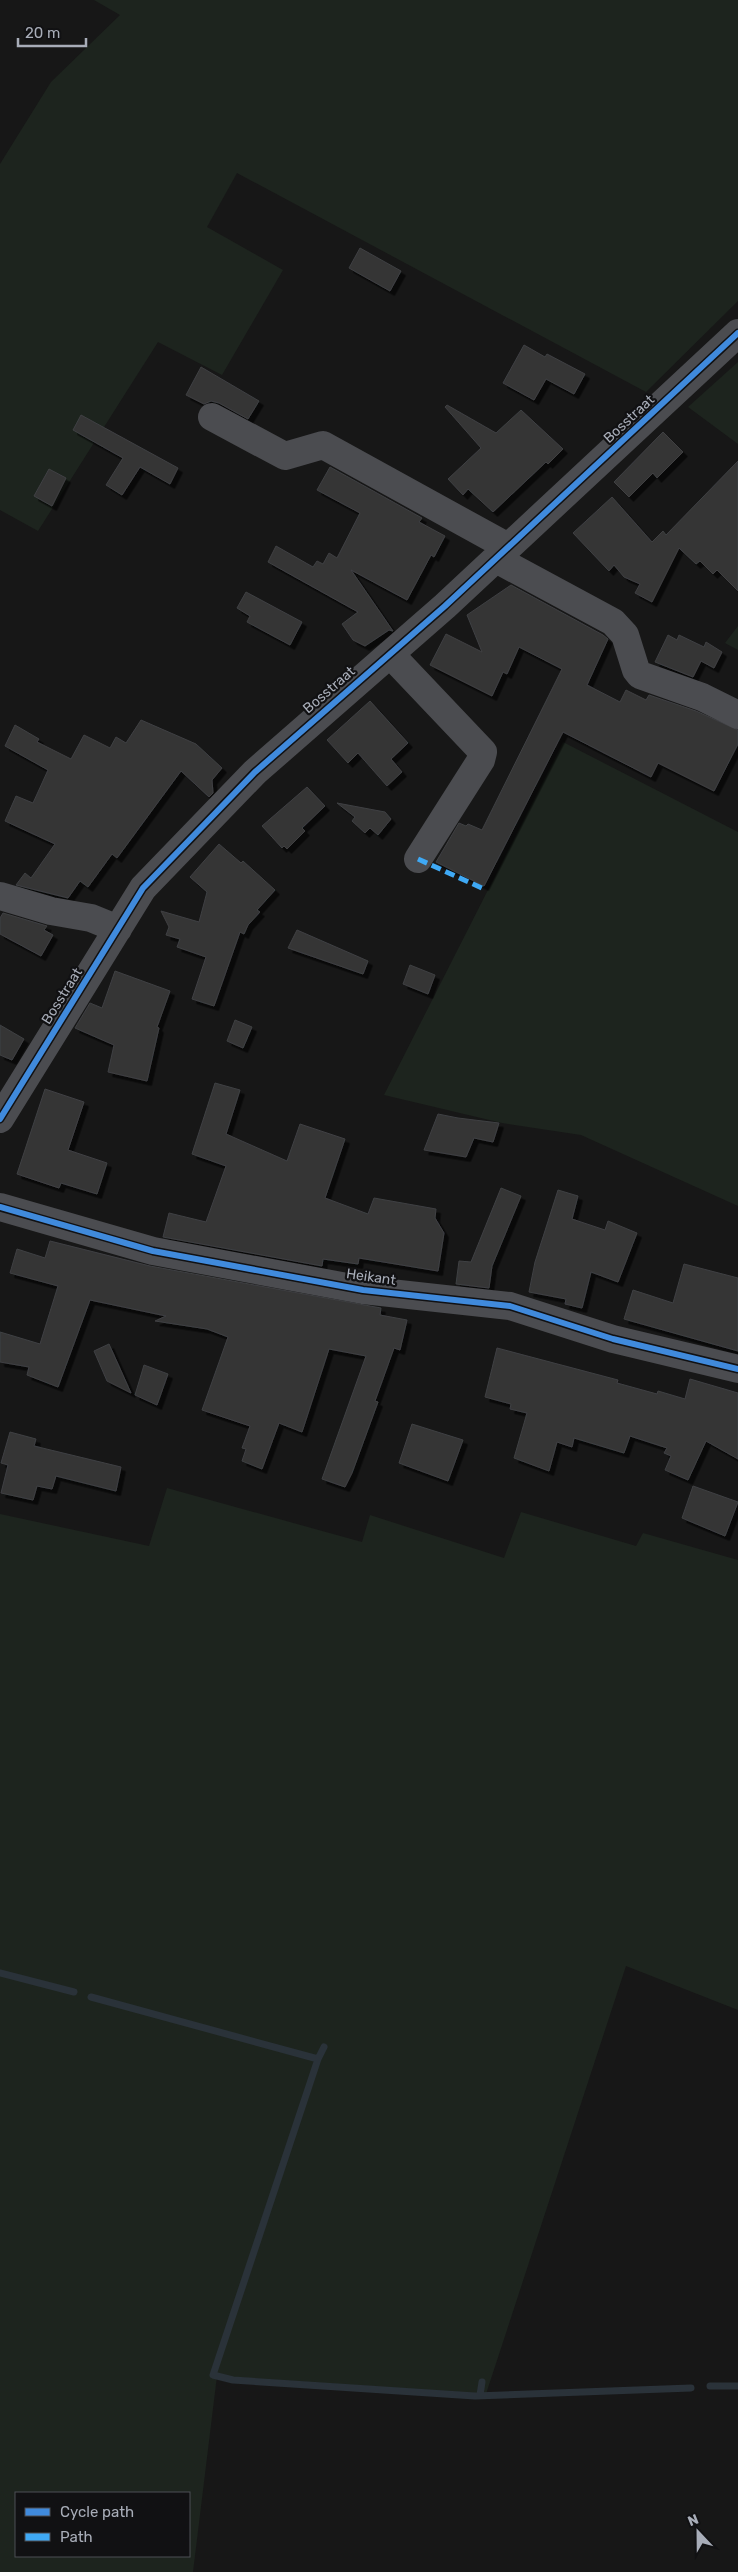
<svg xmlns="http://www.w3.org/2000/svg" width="738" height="2572" viewBox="0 0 738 2572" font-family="Rubik,sans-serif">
<defs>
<filter id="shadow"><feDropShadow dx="4.5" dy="4.5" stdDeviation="0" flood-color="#0009"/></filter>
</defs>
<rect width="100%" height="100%" fill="#171717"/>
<!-- green -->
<path fill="#1d241e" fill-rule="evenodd" d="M94,0H738V301L646,392L237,173L207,227L283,270L222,375L158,342L38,531L0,510V164L51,82L120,15Z
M738,362V444L688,407Z
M738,626V650L725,643Z
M563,742L738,832V1206L581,1135L502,1123L384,1095Z
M167,1488L362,1542L370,1515L504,1558L521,1512L636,1546L643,1533L738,1560V2010L626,1966L486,2394L217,2376L193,2572H0V1514L149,1546ZM16,2493H189V2556H16Z"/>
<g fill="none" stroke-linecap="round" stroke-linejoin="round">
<!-- stream -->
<path stroke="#2a3239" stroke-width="7" d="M0,1973L74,1992
M91,1997L318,2059L213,2375L233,2380L475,2396L691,2388
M318,2059L324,2047
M710,2386H738
M480,2395L482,2382"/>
</g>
<!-- building -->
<path fill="#353536" stroke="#3f4043" filter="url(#shadow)" d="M360,248L401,271L390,291L349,268Z
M524,345L545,357L547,354L585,374L574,394L546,379L534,400L503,383Z
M201,367L259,401L248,419L219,403L211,401L204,404L186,395Z
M447,405L496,433L521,410L563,449L548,464L546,462L493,512L468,489L463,495L448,479L481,448L445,407Z
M81,415L178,468L170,484L140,467L122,495L106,485L123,458L73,430Z
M663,432L683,452L657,478L653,473L629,497L614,482Z
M738,461V591L717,570L713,574L700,561L696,564L679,548L652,602L635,593L640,584L624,577L614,565L609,571L573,533L612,497L652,542L663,531L666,535Z
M330,467L422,518L419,522L445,536L434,557L431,555L407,600L351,570L393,631L389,630L365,646L353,640L342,624L358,612L268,562L276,546L313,567L317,561L323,564L329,553L337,558L360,513L317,490Z
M49,469L66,478L52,506L34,496Z
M511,585L603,635L608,639L587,685L620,702L626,690L646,700L649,695L696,711L738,730V744L714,791L658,763L651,777L563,732L484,886L436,862L459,823L466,826L468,824L482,830L562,669L519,647L507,674L503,672L492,696L430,665L446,634L482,652L467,615Z
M246,592L302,622L290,645L247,622L250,616L237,608Z
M668,635L677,640L679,635L704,647L706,642L722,652L714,668L701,661L693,677L655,662Z
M370,701L408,743L391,759L402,772L387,786L358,753L348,763L327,740Z
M141,720L196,744L222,768L212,780L213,793L209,797L181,771L117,858L112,854L88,887L80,881L68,898L16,885L25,873L31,878L55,844L5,821L16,796L33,803L48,770L5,746L15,725L39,739L37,742L71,759L84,735L110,748L116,737L126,743Z
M307,787L325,806L302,828L305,831L287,849L284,846L282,848L262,826Z
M337,803L385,812L391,819L378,835L370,828L365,833L352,821L355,817Z
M219,844L241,863L243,861L275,890L257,910L260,912L248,925L244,934L240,932L214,1006L192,999L206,957L177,947L180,939L166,935L169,927L161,911L199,922L207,892L190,877Z
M3,913L47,926L44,930L53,935L41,956L0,934V918Z
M297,930L368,961L363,974L288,948Z
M410,965L435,975L428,994L403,984Z
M115,971L170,991L157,1027L159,1028L147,1081L108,1072L114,1045L75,1028L90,1003L102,1008Z
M235,1020L252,1027L243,1048L227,1041Z
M0,1025L24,1039L12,1060L0,1055Z
M215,1083L240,1090L226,1134L287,1161L300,1124L345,1139L325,1198L368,1214L374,1198L436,1209L435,1218L444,1233L438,1271L359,1258L358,1264L323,1259L322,1266L163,1237L169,1213L206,1222L226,1166L192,1154Z
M45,1089L84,1102L68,1150L107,1163L97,1194L61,1183L59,1188L17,1174Z
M438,1114L458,1118L499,1123L493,1142L474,1138L466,1157L424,1150Z
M501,1188L521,1196L492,1266L489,1288L456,1284L459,1261L471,1262Z
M558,1190L578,1196L572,1219L605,1230L608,1221L637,1233L618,1282L591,1272L582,1308L565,1304L566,1299L529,1292L535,1262Z
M50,1241L150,1266L381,1308L380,1315L407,1320L400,1350L394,1348L375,1401L378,1402L352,1473L345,1487L322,1479L366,1356L329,1349L302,1432L279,1423L262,1469L242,1461L246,1449L242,1448L250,1426L202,1410L228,1337L207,1329L155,1321L166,1316L90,1300L58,1387L27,1375L29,1367L0,1362V1332L40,1344L58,1286L10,1273L17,1249L45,1258Z
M684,1264L738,1278V1351L624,1319L633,1290L673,1303Z
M109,1344L131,1393L107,1381L94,1351Z
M497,1348L618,1380L617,1383L657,1394L658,1391L685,1399L690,1379L738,1393V1459L706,1441L688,1480L665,1470L671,1456L664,1453L667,1448L630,1436L624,1453L574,1438L572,1447L557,1442L549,1471L514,1458L527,1413L510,1409L511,1404L485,1397Z
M144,1365L168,1374L157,1405L135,1395Z
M412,1424L463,1440L448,1481L399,1463Z
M10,1432L36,1439L34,1446L121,1467L116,1491L56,1476L52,1489L37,1486L33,1500L1,1493L8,1465L1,1463Z
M693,1486L738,1502L725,1536L682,1518Z"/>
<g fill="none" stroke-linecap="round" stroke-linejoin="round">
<!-- minor -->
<path stroke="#4b4c50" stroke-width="28" d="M212,417L285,456L323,445L508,547
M496,559L613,622L625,635L636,670L640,675L702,697L738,715
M390,654L483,752L481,760L418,859
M0,896L51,911L91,918L118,929
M0,1119L143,888L255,772L445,606L738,333
M0,1207L153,1251L363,1290L510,1306L613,1339L738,1369"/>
<!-- quiet -->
<path stroke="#3fa9f5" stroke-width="5" stroke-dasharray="10 5" stroke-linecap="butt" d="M418,859L484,889"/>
<!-- cycleway casing -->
<g stroke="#111113" stroke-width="9">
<path id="cycleway" d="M0,1119L143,888L255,772L445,606L738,333
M0,1207L153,1251L363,1290L510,1306L613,1339L738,1369"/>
</g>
<!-- cycleway -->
<use href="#cycleway" stroke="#408adc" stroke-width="6"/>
</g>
<g text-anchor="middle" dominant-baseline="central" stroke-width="4.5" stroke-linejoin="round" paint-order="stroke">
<!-- street labels -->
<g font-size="14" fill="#a8adb8" stroke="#111113">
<text transform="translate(629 419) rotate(-43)">Bosstraat</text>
<text transform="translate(329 690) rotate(-41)">Bosstraat</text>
<text transform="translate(62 996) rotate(-58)">Bosstraat</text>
<text transform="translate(371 1277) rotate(8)">Heikant</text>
</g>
</g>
<!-- legend -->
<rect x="15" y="2492" width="175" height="65" fill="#111113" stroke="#4d4f55"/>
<rect x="25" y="2508" width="25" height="8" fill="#408adc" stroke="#4d4f55"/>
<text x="60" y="2517" font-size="15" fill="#a8adb8">Cycle path</text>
<rect x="25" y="2533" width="25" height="8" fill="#3fa9f5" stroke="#4d4f55"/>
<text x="60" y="2542" font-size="15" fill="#a8adb8">Path</text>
<!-- north arrow -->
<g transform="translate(698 2532) rotate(338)" stroke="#111113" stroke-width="4" paint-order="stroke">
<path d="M0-4L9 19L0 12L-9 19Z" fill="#a8adb8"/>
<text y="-8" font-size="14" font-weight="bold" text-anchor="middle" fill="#a8adb8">N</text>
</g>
<!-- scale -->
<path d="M18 38v8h68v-8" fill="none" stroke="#a8adb8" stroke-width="2.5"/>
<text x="25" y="38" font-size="15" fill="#a8adb8" stroke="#111113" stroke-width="4" paint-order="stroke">20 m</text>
</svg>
